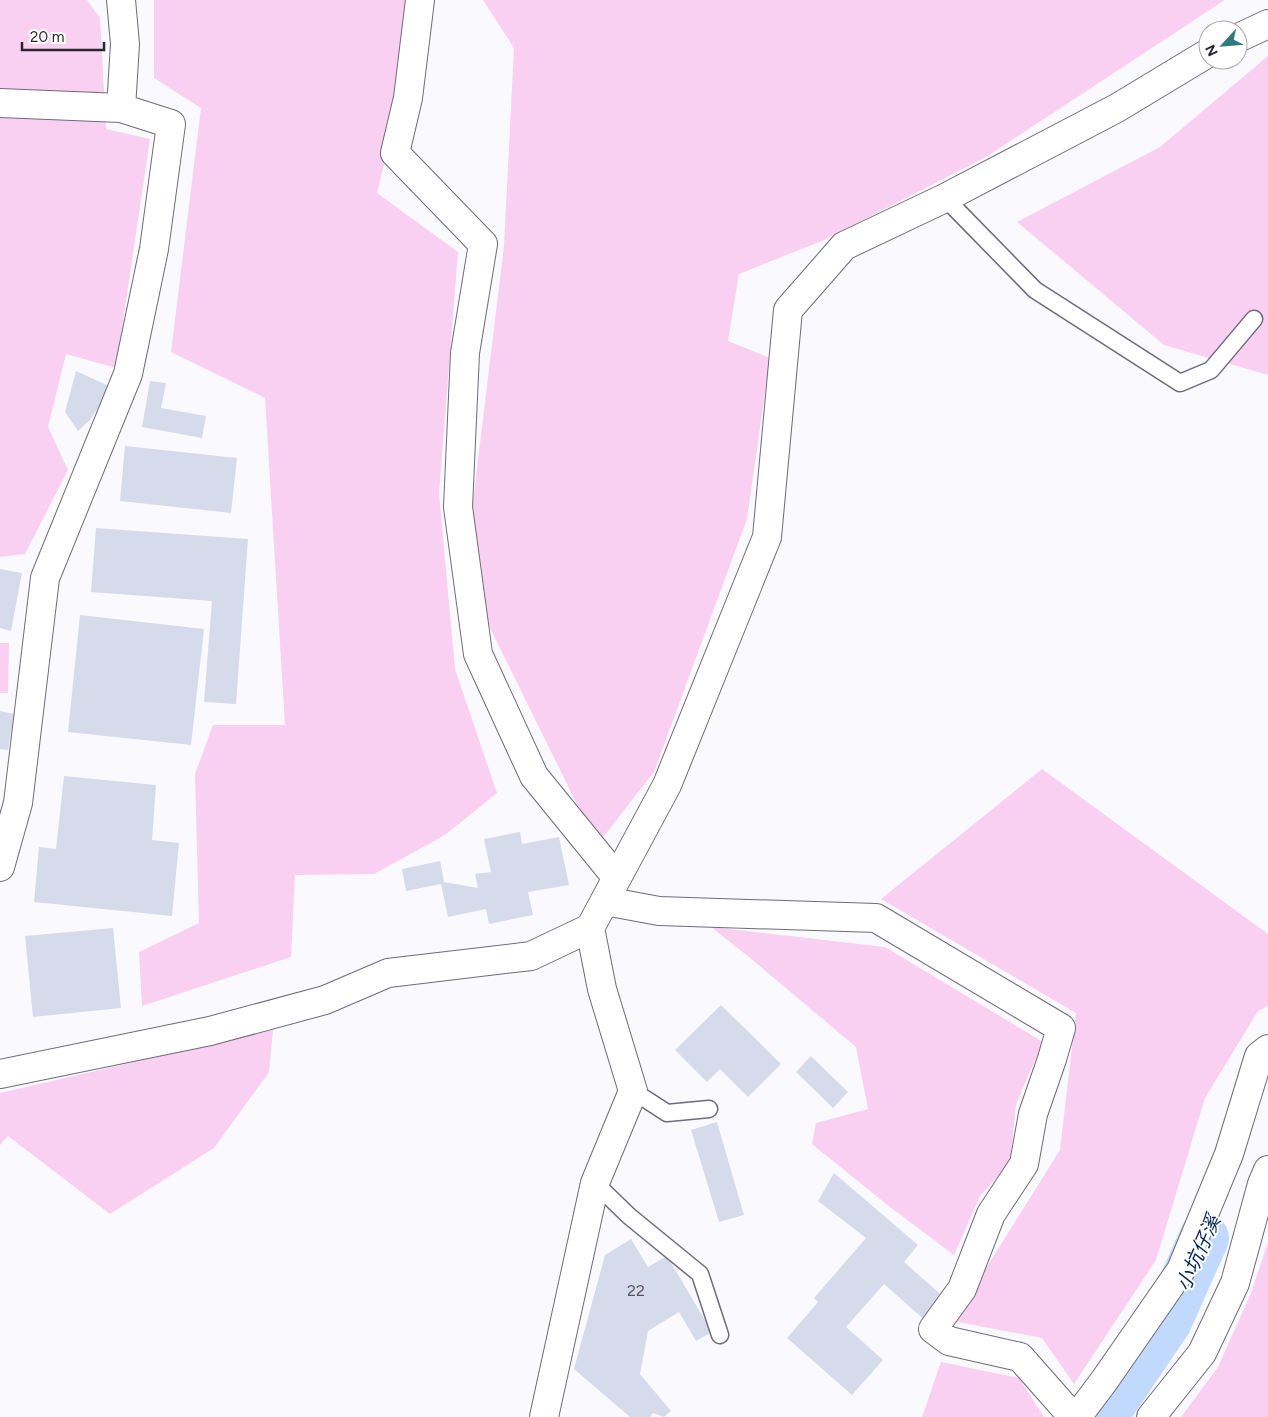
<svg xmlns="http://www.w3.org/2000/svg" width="1268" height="1417" viewBox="0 0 1268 1417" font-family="Figtree,'Noto Sans TC',sans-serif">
<rect width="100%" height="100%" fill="#faf9fd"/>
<!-- green -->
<path fill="#f9cff2" d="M0,0H87L100,18L106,129L150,139L116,368L66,354L48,427L68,470L25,554L0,557Z
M154,0H424L377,193L458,252L439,493L455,669L497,793L445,835L374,874L295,875L291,957L142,1006L139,952L199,923L195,774L213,725H285L265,398L171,352L201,108L154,78Z
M483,0H1225L986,157L824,240L739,274L728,341L770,358L747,519L654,772L597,845L464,575L504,246L514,48Z
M1268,56V375L1164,345L1017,222L1160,147Z
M0,643H9L8,693H0Z
M1042,769L1268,934V1006L1258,1011L1205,1098L1156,1260L1074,1384L1042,1338L953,1321L1060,1150L1076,1013L881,899Z
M711,927L885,947L1043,1042L1016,1104L1010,1163L980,1196L954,1255L890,1207L812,1144L816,1123L868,1109L856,1047L749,957Z
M273,1030L269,1072L214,1148L110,1214L8,1136L0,1145V1093Z
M1268,1242V1417H1181L1218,1367L1251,1293Z
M941,1362L1019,1378L1044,1417H922Z"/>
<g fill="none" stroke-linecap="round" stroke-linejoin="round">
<!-- river -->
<path stroke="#c0d9fc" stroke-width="50" d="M1102,1417L1167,1321L1204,1238"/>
</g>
<!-- building -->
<path fill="#d6dbec" d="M76,371L111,387L90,420L78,431L65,412Z
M150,381L166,383L161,408L206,416L202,438L142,427Z
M125,446L237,458L231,513L120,501Z
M96,528L248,539L236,704L204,702L212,601L91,592Z
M0,569L22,573L11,631L0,628Z
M80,615L204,629L191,745L68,732Z
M0,711L14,714L8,750L0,749Z
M64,776L156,785L152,840L179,843L172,916L34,902L39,847L56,849Z
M520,832L522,844L559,837L569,885L528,892L533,915L489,924L486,909L448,917L441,884L406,891L402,869L440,861L444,882L478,888L475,874L491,872L484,839Z
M113,928L121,1008L33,1017L25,936Z
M721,1005L781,1064L748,1097L720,1069L707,1082L675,1050Z
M811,1056L848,1092L833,1108L796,1072Z
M717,1122L744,1215L719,1222L691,1130Z
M834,1173L918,1245L904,1262L947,1300L928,1323L884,1284L846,1327L883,1360L852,1395L787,1338L818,1302L814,1298L866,1238L818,1201Z
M631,1239L648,1267L667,1256L712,1332L696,1341L679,1312L648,1331L640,1374L671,1411L664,1417L653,1413L650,1417H630L574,1369L605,1255Z"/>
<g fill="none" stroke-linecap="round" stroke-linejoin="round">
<!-- service casing -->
<g stroke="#6e6b7a" stroke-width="19">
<path id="service" d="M945,198L1035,290L1180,383L1211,370L1254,319
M633,1091L667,1113L709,1109
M595,1183L629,1216L700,1274L720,1335"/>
</g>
<!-- minor casing -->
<g stroke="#6e6b7a" stroke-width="30">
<path id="minor" d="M121,0L125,44L121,108
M420,0L408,98L395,153L483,244L465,353L458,507L478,654L534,776L617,878
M1238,38L1268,24
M0,103L121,108L171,124L154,249L128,374L45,578L18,803L0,867
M605,901L659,911L876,918L1061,1028L1052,1059L1033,1114L1024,1164L991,1214L962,1289L933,1329L949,1341L1020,1357L1073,1417
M0,1074L210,1031L325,1000L388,973L531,956L590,928L667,785L767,537L788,310L844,246L945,198L1117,108L1208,53
M544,1417L595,1183L633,1091L602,989L590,928
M1077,1417L1104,1381L1181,1270L1229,1154L1259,1056L1268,1049
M1151,1417L1202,1353L1235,1283L1262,1184L1268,1170"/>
</g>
<!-- service -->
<use href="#service" stroke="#fff" stroke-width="16"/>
<!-- minor -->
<use href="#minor" stroke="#fff" stroke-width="28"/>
</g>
<g text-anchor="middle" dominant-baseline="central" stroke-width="4" stroke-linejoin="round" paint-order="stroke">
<!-- number labels -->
<g font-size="16" fill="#54545e">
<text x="636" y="1290">22</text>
</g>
<!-- water labels -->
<g font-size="20" font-style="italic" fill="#002859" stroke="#fff">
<text transform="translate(1198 1253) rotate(-66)">小坑仔溪</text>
</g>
</g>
<!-- north arrow -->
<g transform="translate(1223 45) rotate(244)"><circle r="24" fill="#ffffff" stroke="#a9a9ab"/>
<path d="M0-4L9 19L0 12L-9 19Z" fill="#30797d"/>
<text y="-8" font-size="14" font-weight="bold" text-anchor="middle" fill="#29272e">N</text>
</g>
<!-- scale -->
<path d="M22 42v8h82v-8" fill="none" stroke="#29272e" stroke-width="2.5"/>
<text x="30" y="42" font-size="15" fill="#29272e" stroke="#ffffff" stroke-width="4" paint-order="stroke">20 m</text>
</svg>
